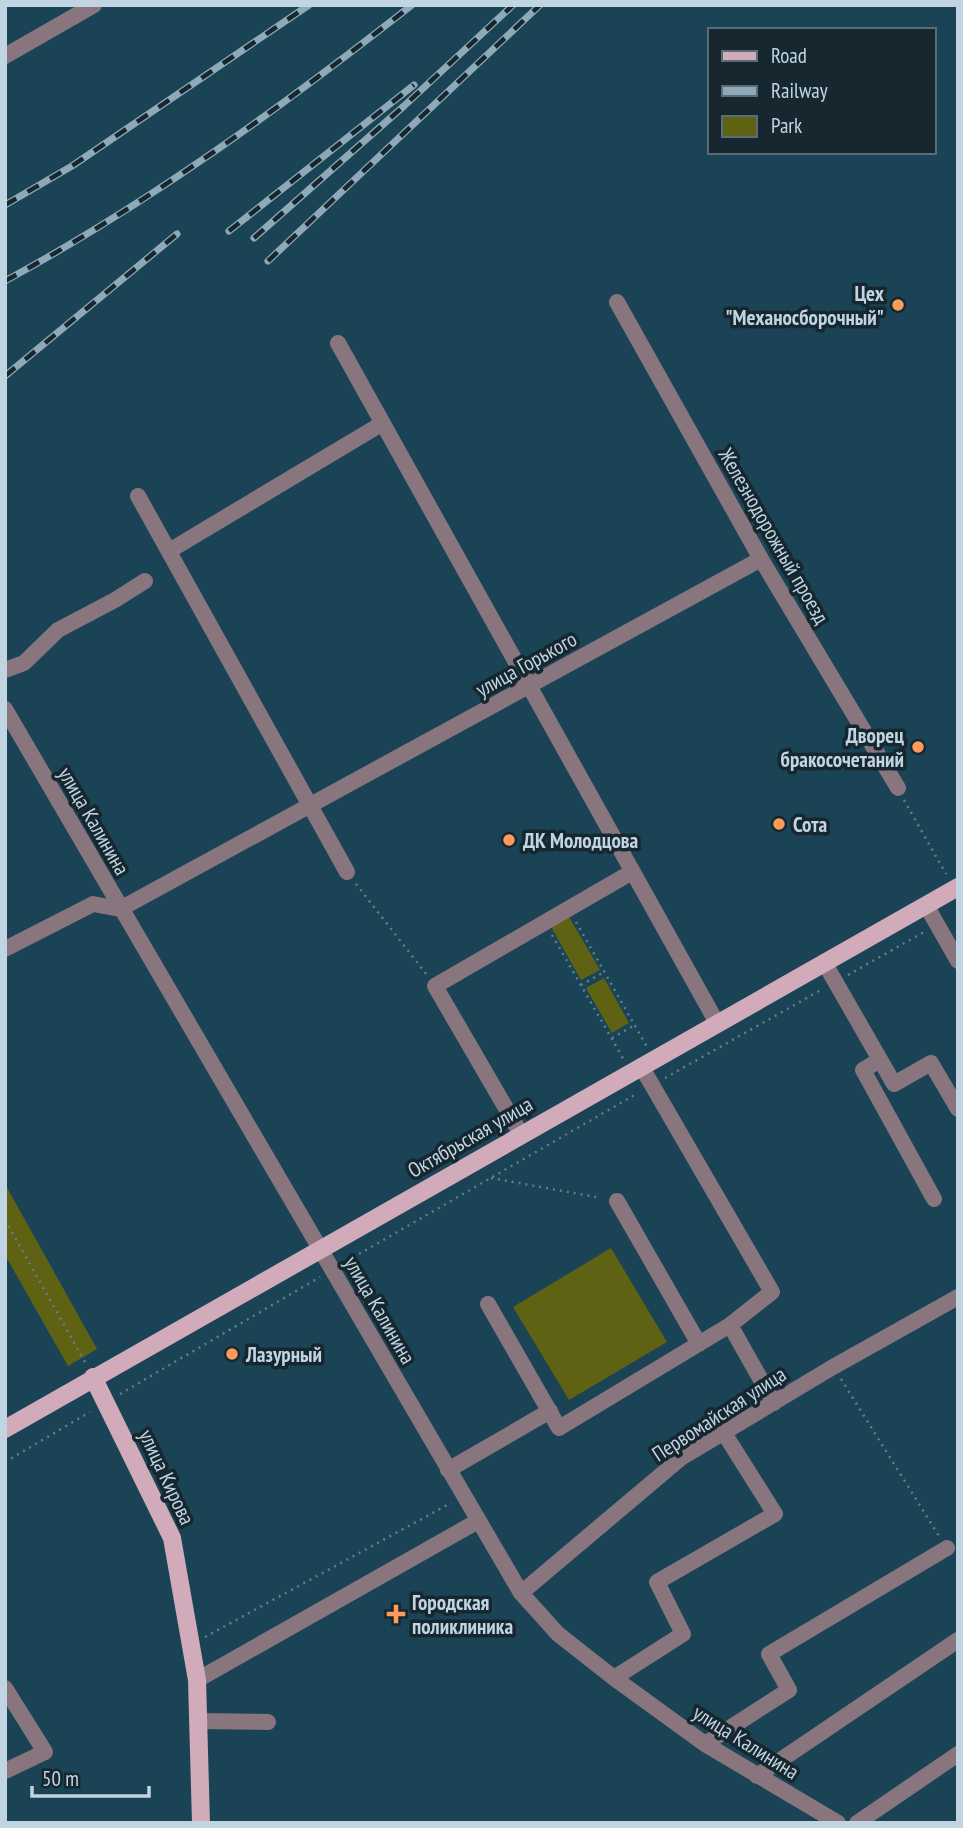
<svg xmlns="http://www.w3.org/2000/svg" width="963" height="1828" viewBox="0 0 963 1828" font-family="'PT Sans Narrow',sans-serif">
<rect width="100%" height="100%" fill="#1a4356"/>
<!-- green -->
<path fill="#5f6213" d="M568,915L600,970L581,980L550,925Z
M604,978L629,1023L612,1033L586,988Z
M5,1184L97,1349L68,1366L5,1255Z
M611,1248L667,1342L569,1400L513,1307Z"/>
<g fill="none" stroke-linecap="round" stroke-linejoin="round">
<!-- path -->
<path stroke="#5e7f8f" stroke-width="2.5" stroke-dasharray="2 5" stroke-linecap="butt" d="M904,800L946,874
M356,884L427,975
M576,922L647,1047
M552,935L624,1060
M848,975L924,932
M581,985L604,972
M612,1038L635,1025
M665,1078L821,990
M491,1178L601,1198
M5,1220L85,1362
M347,1261L638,1093
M841,1379L939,1536
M120,1394L320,1277
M5,1462L90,1412
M205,1637L451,1503"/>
<!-- minor -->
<path stroke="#88757d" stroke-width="16" d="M5,56L94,5
M617,302L761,559L898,788
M338,343L717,1023
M138,496L347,872
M169,551L383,423
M5,670L24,663L58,630L115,600L145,581
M5,709L521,1593L558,1634L614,1678L705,1744L838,1823
M926,905L958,961
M5,949L93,904L120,909L761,559
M824,962L894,1084L931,1063L958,1109
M880,1060L863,1070L934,1199
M521,1134L435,986L632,872
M617,1201L699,1344
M488,1304L559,1428L730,1325L772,1292L641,1066
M730,1325L774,1403
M448,1470L550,1411
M521,1593L681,1458L833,1367L958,1297
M614,1678L683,1634L657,1582L775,1514L724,1433
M197,1680L478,1521
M5,1688L45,1752L5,1771
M198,1721L268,1722
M705,1744L789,1690L769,1654L947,1548
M757,1776L958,1640
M857,1823L958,1754"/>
<!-- major -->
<path stroke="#d1abba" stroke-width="18" d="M93,1377L172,1538L197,1680L201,1823
M5,1429L958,887"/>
<!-- rail casing -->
<g stroke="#8ea9b7" stroke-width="7">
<path id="rail" d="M5,205L72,166L309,5
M229,231L414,85
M254,238L404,106L513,5
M268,261L540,5
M5,281C149,203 283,106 412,5
M5,376L177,234"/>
</g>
<!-- rail -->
<use href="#rail" stroke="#162730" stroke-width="4.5" stroke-dasharray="13" stroke-linecap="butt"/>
</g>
<!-- markers -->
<g fill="#ff9b5a" stroke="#162730" stroke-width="2.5">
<circle cx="898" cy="305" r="7"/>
<circle cx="918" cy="747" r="7"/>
<circle cx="779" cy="824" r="7"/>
<circle cx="509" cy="840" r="7"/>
<circle cx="232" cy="1354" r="7"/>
<path d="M392.5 1603.5h7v7h7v7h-7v7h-7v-7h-7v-7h7z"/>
</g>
<g text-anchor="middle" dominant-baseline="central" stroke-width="7" stroke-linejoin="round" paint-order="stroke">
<!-- poi labels -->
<g font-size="21" font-weight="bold" fill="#c0d5e1" stroke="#162730" text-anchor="start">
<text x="884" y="293" text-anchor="end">Цех<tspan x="884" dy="24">"Механосборочный"</tspan></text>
<text x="904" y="735" text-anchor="end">Дворец<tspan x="904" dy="24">бракосочетаний</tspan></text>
<text x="793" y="824">Сота</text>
<text x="523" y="840">ДК Молодцова</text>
<text x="246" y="1354">Лазурный</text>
<text x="412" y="1602">Городская<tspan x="412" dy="24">поликлиника</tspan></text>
</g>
<!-- street labels -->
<g font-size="21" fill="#c0d5e1" stroke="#162730">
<text transform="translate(774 536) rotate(60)">Железнодорожный проезд</text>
<text transform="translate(526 664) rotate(-29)">улица Горького</text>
<text transform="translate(94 821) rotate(60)">улица Калинина</text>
<text transform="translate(470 1137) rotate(-30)">Октябрьская улица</text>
<text transform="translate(380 1310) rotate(60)">улица Калинина</text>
<text transform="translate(719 1414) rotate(-33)">Первомайская улица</text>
<text transform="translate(167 1477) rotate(65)">улица Кирова</text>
<text transform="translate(746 1742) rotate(32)">улица Калинина</text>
</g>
</g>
<!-- border -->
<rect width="963" height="1828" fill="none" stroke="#c0d5e1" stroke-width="14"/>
<!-- legend -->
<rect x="708" y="28" width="228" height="126" fill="#162730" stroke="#5a6d77" stroke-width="2"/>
<rect x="722" y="51" width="35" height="10" fill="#d1abba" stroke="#5a6d77" stroke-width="2"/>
<text x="771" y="63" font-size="21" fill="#c0d5e1">Road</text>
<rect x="722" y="86" width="35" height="10" fill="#8ea9b7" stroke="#5a6d77" stroke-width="2"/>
<text x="771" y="98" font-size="21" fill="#c0d5e1">Railway</text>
<rect x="722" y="116" width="35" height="21" fill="#5f6213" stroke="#5a6d77" stroke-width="2"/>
<text x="771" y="133" font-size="21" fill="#c0d5e1">Park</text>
<!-- scale -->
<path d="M32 1786v10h117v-10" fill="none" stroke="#c0d5e1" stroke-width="3.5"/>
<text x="42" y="1786" font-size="21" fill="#c0d5e1" stroke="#162730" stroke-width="5" paint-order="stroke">50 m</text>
</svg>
